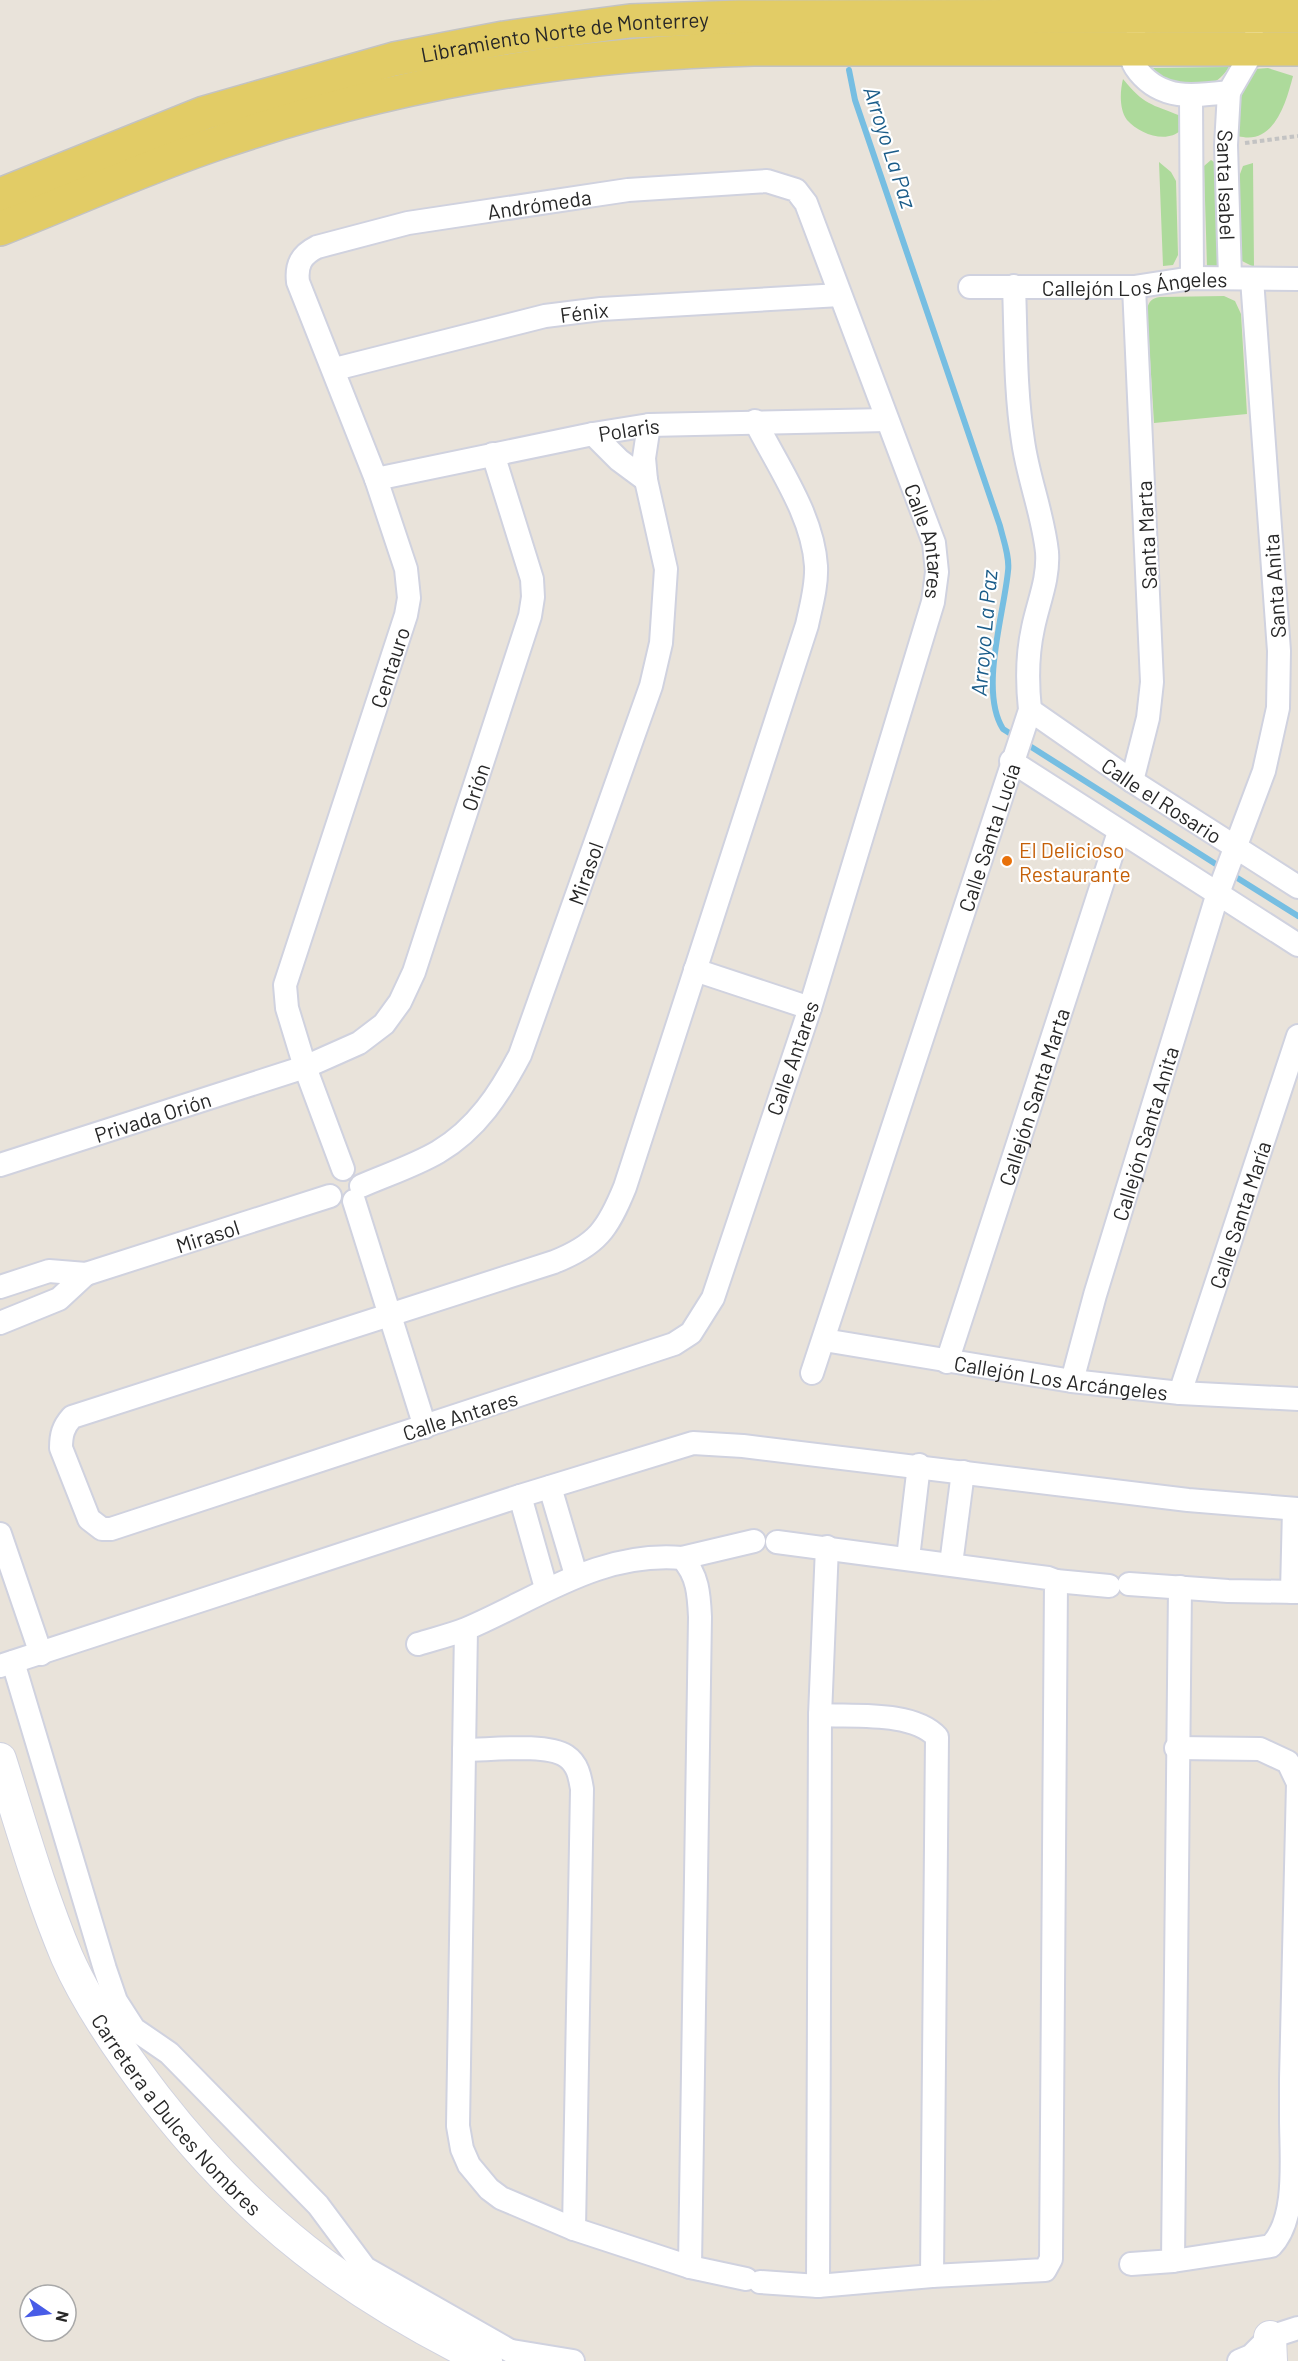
<svg xmlns="http://www.w3.org/2000/svg" width="1298" height="2361" viewBox="0 0 1298 2361" font-family="Barlow,sans-serif">
<rect width="100%" height="100%" fill="#e9e3da"/>
<!-- park -->
<path fill="#adda9b" d="M1229,67C1218,85 1204,87 1185,91L1144,68Z
M1268,68L1293,76C1286,103 1274,146 1238,136L1233,102L1255,69Z
M1123,79C1144,105 1151,104 1181,116V130C1167,144 1139,134 1127,120C1119,109 1120,91 1123,79Z
M1211,160L1217,164V268L1207,267L1204,166Z
M1159,162L1171,172L1176,181L1178,255L1173,265L1163,266Z
M1253,163L1254,267L1240,260V174L1243,166Z
M1224,296L1235,301L1241,314L1247,414L1154,423L1147,309C1149,301 1152,298 1160,297Z"/>
<g fill="none" stroke-linecap="round" stroke-linejoin="round">
<!-- stream -->
<path stroke="#76bee2" stroke-width="6" d="M849,70L855,100L1000,526C1003,539 1010,557 1008,571C1004,614 979,691 1003,729L1222,868
M1231,874L1298,916"/>
<!-- minor casing -->
<g stroke="#d0d2df" stroke-width="26">
<g id="minor">
<path d="M1136,38C1130,52 1129,60 1139,72C1163,101 1195,96 1229,92L1254,49V39"/>
<path id="s1" d="M1229,92L1226,145L1230,278"/>
<path d="M1191,96L1192,278"/>
<path id="s2" d="M970,287H1134L1192,278L1298,279"/>
<path id="s3" d="M335,369L545,316L601,309L840,295"/>
<path d="M593,434L619,460L646,480"/>
<path id="s4" d="M376,479L593,434L649,425L887,420"/>
<path id="s5" d="M1030,710L1132,781L1298,887"/>
<path d="M1011,761L1298,945"/>
<path d="M1132,781L1148,718L1152,682L1134,287"/>
<path d="M695,970L810,1008"/>
<path id="s6" d="M0,1165L305,1067L359,1043L384,1024L400,1002L414,972L530,616L533,597L532,579L493,454"/>
<path id="s7" d="M343,1169L305,1067L287,1008L285,985L406,615L409,598L406,569L376,479L298,282C296,265 301,255 317,247L408,223L628,190L767,181L796,190L806,203L934,543L937,572L933,602L810,1008L713,1298L691,1333L674,1344L111,1529H102L89,1519L61,1448C61,1435 63,1427 72,1417L554,1262C597,1245 608,1229 625,1187L807,625C811,606 817,586 816,566C813,515 777,465 755,421"/>
<path id="s8" d="M361,1186C386,1175 414,1166 438,1152C477,1129 500,1093 520,1055L651,686L661,643L666,569L646,480L644,458L649,425"/>
<path d="M354,1201L425,1427"/>
<path id="s9" d="M0,1287L49,1271L86,1274L330,1196"/>
<path d="M0,1323L59,1299L86,1274"/>
<path id="s10" d="M824,1340L1072,1381L1180,1393L1298,1399"/>
<path id="s11" d="M947,1362L1119,832"/>
<path id="s12" d="M812,1373L1030,710C1027,682 1027,655 1033,628C1038,603 1049,579 1047,552C1043,514 1028,478 1023,441C1015,390 1016,338 1014,286"/>
<path id="s13" d="M1072,1381L1095,1295L1217,896L1264,771L1278,708L1279,651L1252,279"/>
<path id="s14" d="M1180,1393L1298,1036"/>
<path d="M550,1487L576,1575"/>
<path d="M520,1496L546,1588"/>
<path d="M0,1534L41,1654"/>
<path d="M682,1558L754,1541"/>
<path d="M908,1558L919,1465"/>
<path d="M951,1564L963,1472"/>
<path d="M1056,1581L1109,1586"/>
<path d="M1129,1584L1228,1591L1298,1592"/>
<path d="M1292,1592L1294,1509"/>
<path d="M418,1644C434,1639 451,1635 466,1629C537,1599 599,1551 682,1558C698,1575 699,1595 700,1617L690,2267L574,2229L501,2198L489,2189L469,2165L462,2149L458,2126L466,1629"/>
<path d="M13,1662L105,1969L116,2001L134,2029L169,2053L318,2205L365,2268L528,2361"/>
<path d="M0,1666L520,1496L693,1443L743,1446L1188,1500L1298,1509"/>
<path d="M820,1715C854,1717 913,1711 937,1737L932,2276"/>
<path d="M1176,1748L1260,1749L1288,1762L1298,1783L1291,2079V2118H1298"/>
<path d="M464,1750C490,1750 546,1743 566,1756C578,1764 580,1777 582,1789L574,2229"/>
<path d="M1173,2261L1180,1587"/>
<path d="M1131,2264L1173,2261L1271,2246C1298,2218 1291,2157 1291,2118"/>
<path d="M690,2267L746,2279"/>
<path d="M760,2282L818,2286L932,2276L1045,2270L1051,2259L1056,1581L1048,1578L777,1542"/>
<path d="M818,2286L820,1715L827,1547"/>
<path d="M512,2351L573,2361"/>
<path d="M1239,2361L1251,2356L1270,2337L1298,2328"/>
</g>
</g>
<!-- secondary casing -->
<g stroke="#d0d2df" stroke-width="34">
<g id="secondary">
<path id="s15" d="M0,1759C21,1825 40,1893 67,1957C89,2007 123,2055 156,2098C251,2220 347,2293 486,2361"/>
<path d="M1270,2337L1271,2361"/>
</g>
</g>
<!-- primary casing -->
<g stroke="#c3c3c3" stroke-width="36">
<g id="primary">
<path id="s16" d="M0,195L204,113L394,59L504,38L562,30L630,21L739,17L1298,16"/>
<path d="M0,229C74,200 148,166 224,141C395,83 574,53 754,49H1298"/>
</g>
</g>
<!-- path -->
<path stroke="#c3c3c3" stroke-width="4" stroke-dasharray="4.5 3" stroke-linecap="butt" d="M1245,143L1298,136"/>
<!-- minor -->
<use href="#minor" stroke="#fff" stroke-width="22"/>
<!-- secondary -->
<use href="#secondary" stroke="#fff" stroke-width="32"/>
<!-- primary -->
<use href="#primary" stroke="#e2cc66" stroke-width="33"/>
</g>
<!-- markers -->
<circle fill="#e8710a" stroke="#fff" stroke-width="2" cx="1007" cy="861" r="6"/>
<g text-anchor="middle" dominant-baseline="central" stroke-width="4.5" stroke-linejoin="round" paint-order="stroke">
<!-- street labels -->
<g font-size="21" fill="#272727" stroke="#fff">
<text stroke="none"><textPath href="#s16" startOffset="590">Libramiento Norte de Monterrey</textPath></text>
<text stroke="none"><textPath href="#s1" startOffset="93">Santa Isabel</textPath></text>
<text stroke="none"><textPath href="#s7" startOffset="1206">Andrómeda</textPath></text>
<text stroke="none"><textPath href="#s2" startOffset="165">Callejón Los Ángeles</textPath></text>
<text stroke="none"><textPath href="#s3" startOffset="256">Fénix</textPath></text>
<text stroke="none"><textPath href="#s4" startOffset="258">Polaris</textPath></text>
<text transform="translate(1146 535) rotate(-93)">Santa Marta</text>
<text stroke="none"><textPath href="#s7" startOffset="1842">Calle Antares</textPath></text>
<text transform="translate(1274 586) rotate(-94)">Santa Anita</text>
<text stroke="none"><textPath href="#s7" startOffset="528">Centauro</textPath></text>
<text stroke="none"><textPath href="#s6" startOffset="666">Orión</textPath></text>
<text stroke="none"><textPath href="#s5" startOffset="160">Calle el Rosario</textPath></text>
<text stroke="none"><textPath href="#s12" startOffset="564">Calle Santa Lucía</textPath></text>
<text stroke="none"><textPath href="#s8" startOffset="406">Mirasol</textPath></text>
<text transform="translate(792 1058) rotate(-71)">Calle Antares</text>
<text stroke="none"><textPath href="#s11" startOffset="279">Callejón Santa Marta</textPath></text>
<text stroke="none"><textPath href="#s6" startOffset="160">Privada Orión</textPath></text>
<text stroke="none"><textPath href="#s13" startOffset="258">Callejón Santa Anita</textPath></text>
<text stroke="none"><textPath href="#s14" startOffset="188">Calle Santa María</textPath></text>
<text stroke="none"><textPath href="#s9" startOffset="216">Mirasol</textPath></text>
<text stroke="none"><textPath href="#s10" startOffset="240">Callejón Los Arcángeles</textPath></text>
<text transform="translate(460 1415) rotate(-18)">Calle Antares</text>
<text stroke="none"><textPath href="#s15" startOffset="402">Carretera a Dulces Nombres</textPath></text>
</g>
<!-- food labels -->
<g font-size="21" fill="#c56008" stroke="#fff" text-anchor="start">
<text x="1019" y="849">El Delicioso<tspan x="1019" dy="24">Restaurante</tspan></text>
</g>
<!-- water labels -->
<g font-size="22" font-style="italic" fill="#1a5c89" stroke="#fff">
<text transform="translate(891 147) rotate(72)">Arroyo La Paz</text>
<text transform="translate(983 633) rotate(-85)">Arroyo La Paz</text>
</g>
</g>
<!-- north arrow -->
<g transform="translate(48 2313) rotate(104)"><circle r="28" fill="#ffffff" stroke="#a9a9a9" stroke-width="1.5"/>
<path d="M0-4.5L10 22L0 15L-10 22Z" fill="#485ce7"/>
<text y="-9" font-size="16" font-weight="bold" text-anchor="middle" fill="#272727">N</text>
</g>
</svg>
